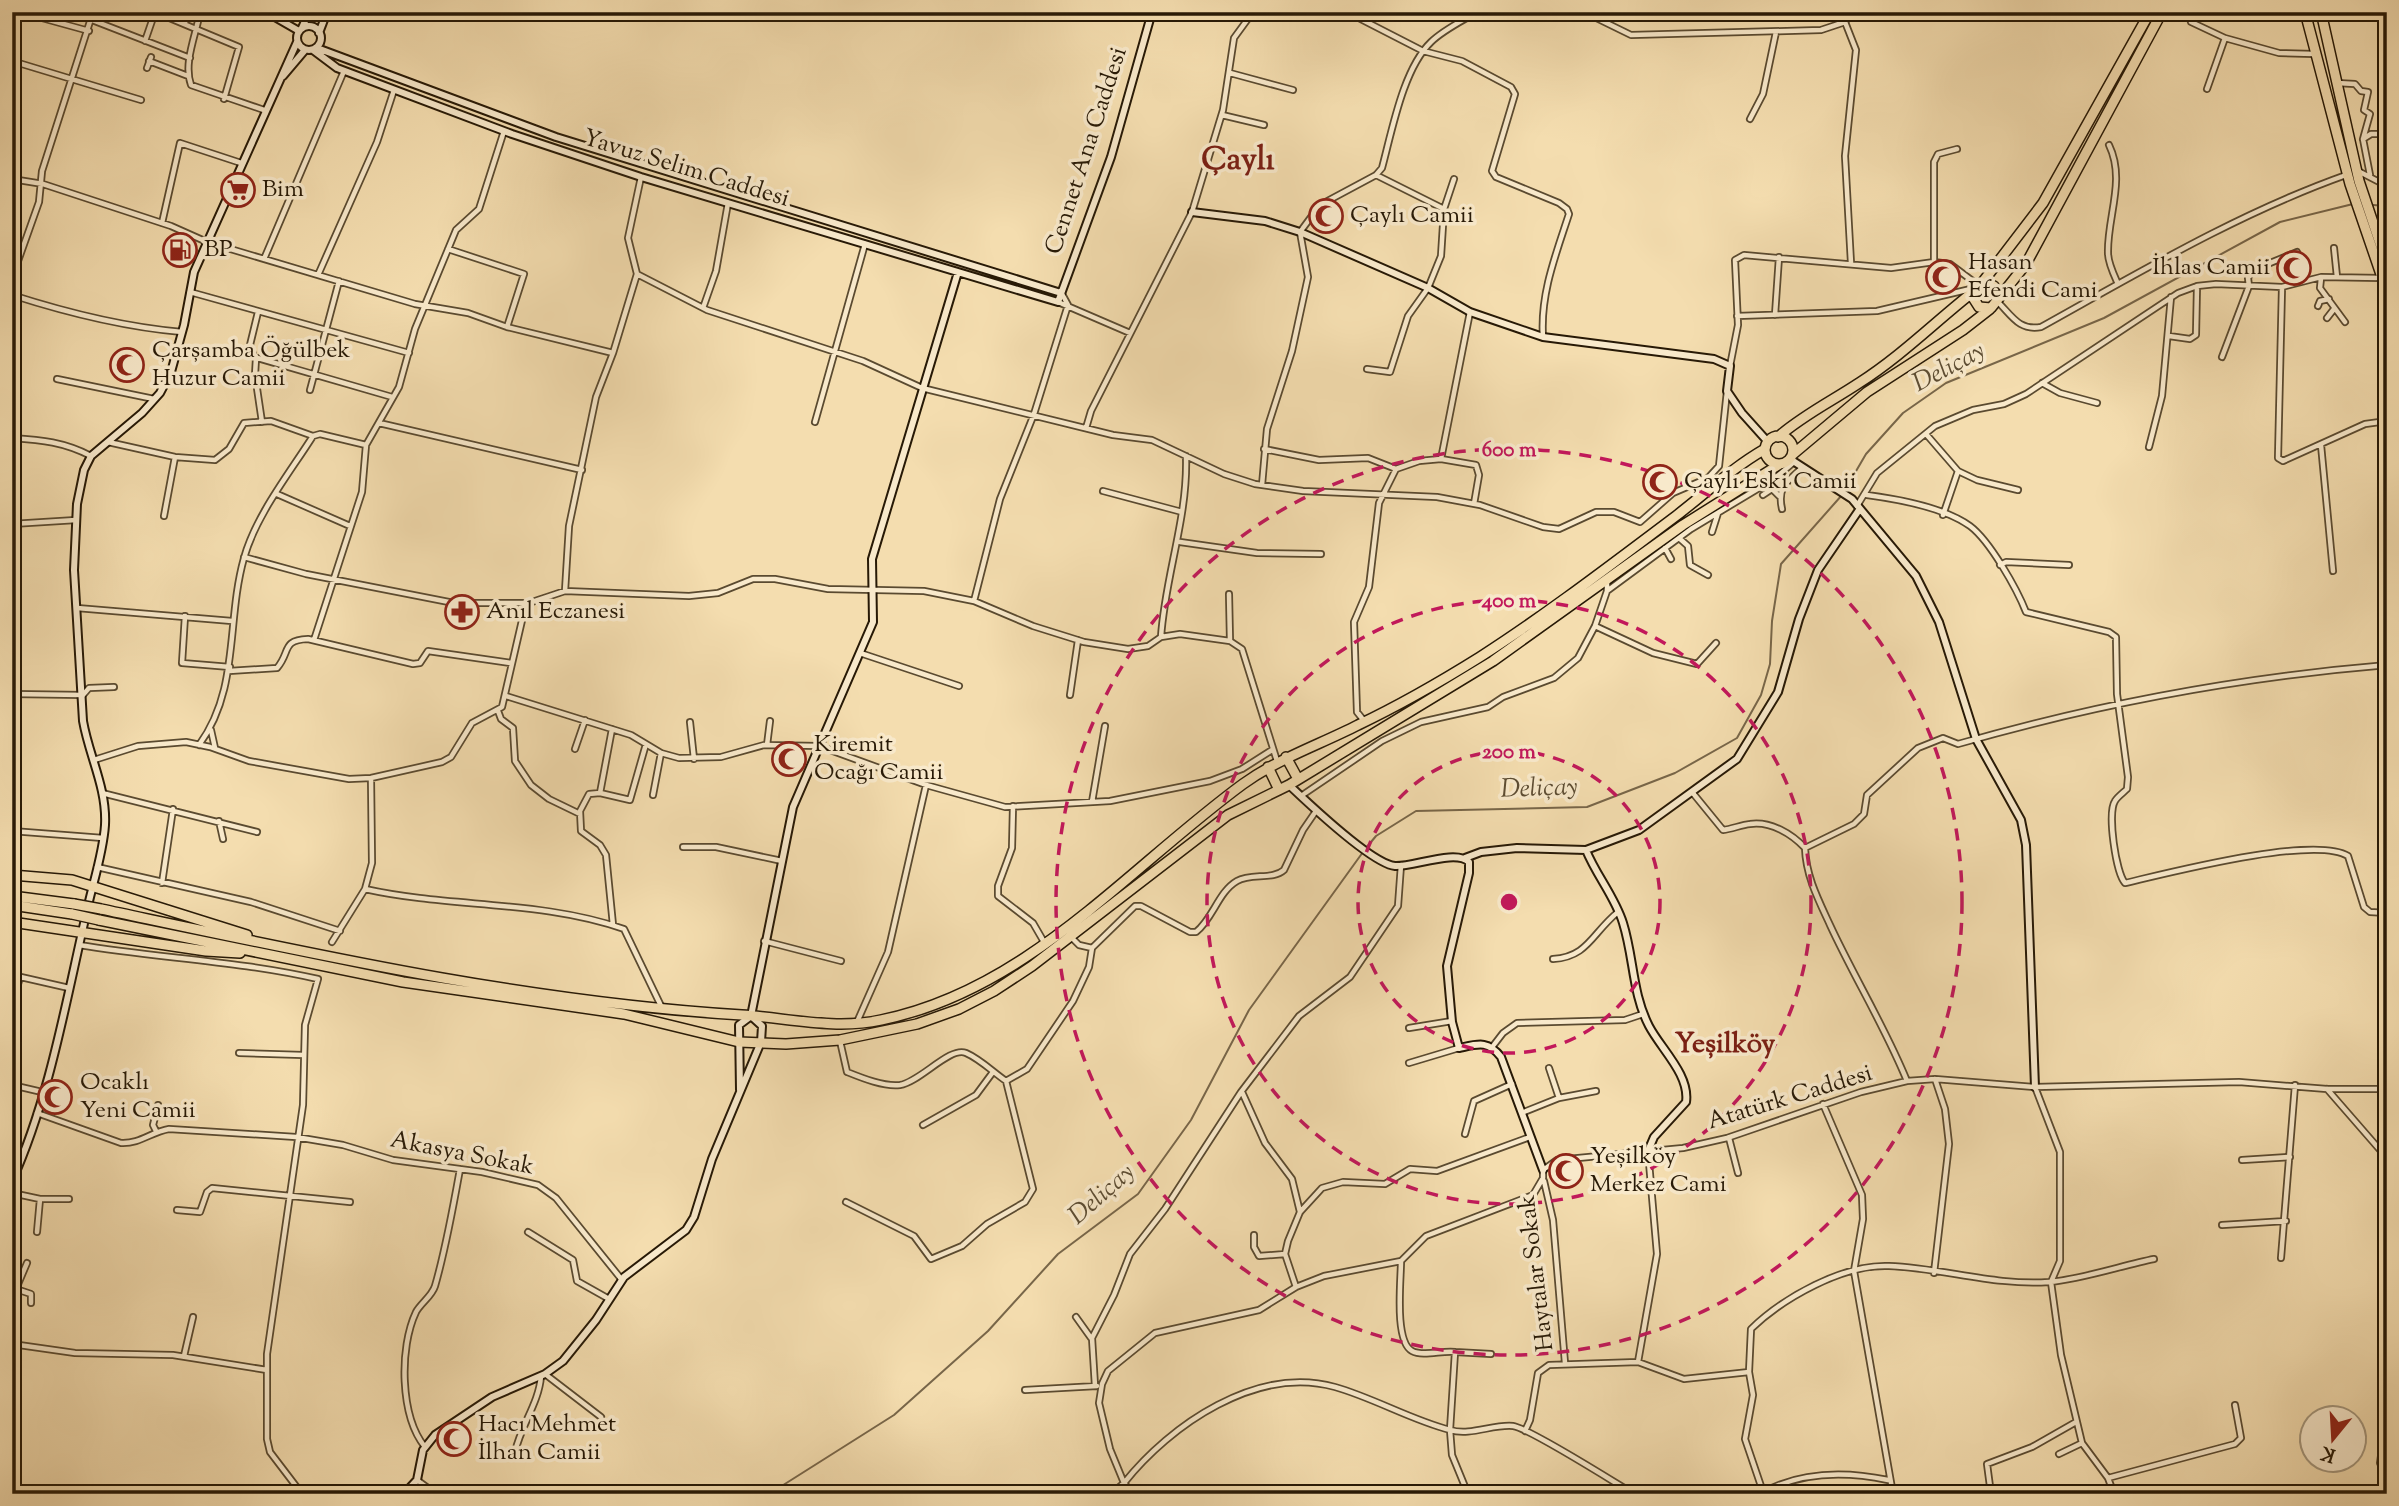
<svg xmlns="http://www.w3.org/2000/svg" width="2399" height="1506" viewBox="0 0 2399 1506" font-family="'Sorts Mill Goudy',serif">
<rect width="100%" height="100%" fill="#f4ddaf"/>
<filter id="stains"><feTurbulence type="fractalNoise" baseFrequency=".00286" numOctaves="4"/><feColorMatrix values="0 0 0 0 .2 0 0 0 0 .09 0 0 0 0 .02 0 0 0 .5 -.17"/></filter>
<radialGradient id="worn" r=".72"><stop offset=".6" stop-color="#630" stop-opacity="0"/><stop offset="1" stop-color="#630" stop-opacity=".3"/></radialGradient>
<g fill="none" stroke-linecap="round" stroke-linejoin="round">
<!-- stream -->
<path stroke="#786649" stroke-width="2" d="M2373,205L2387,206
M1845,490L1866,454L1903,413L1946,383L2104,318L2280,222L2353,204
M1366,848L1376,836L1416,811L1587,807L1675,773L1737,738L1761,695L1770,664L1772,621L1781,564L1842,495
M769,1494L894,1415L988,1331L1058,1254L1138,1194L1191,1120L1249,1010L1363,852"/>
<!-- street casing -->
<g stroke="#5a4a30" stroke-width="8">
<path id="street" d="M20,12L89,31
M155,12L239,47L224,99
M200,12C196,35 183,63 191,85L264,110
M1347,12L1423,51L1462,61L1511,87L1515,94L1492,171L1496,177L1559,203L1567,209L1569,214C1556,254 1540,294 1543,337
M1584,12L1631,35L1821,30L1845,22L1853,12
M2188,12L2191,22L2225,38
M92,20L190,58
M1845,22L1856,50L1845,156L1851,263
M185,23L187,12
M145,41L155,12
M12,61L141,100
M149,61L188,76
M147,68L151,57
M1230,73L1293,90
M2337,83L2355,84L2361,91L2368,92L2364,110L2370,114L2363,139
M2207,89L2225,38L2279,53L2314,54
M1222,115L1264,125
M1750,119L1763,94L1776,32
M2109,145C2126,180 2107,217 2108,253C2108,263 2114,275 2118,284
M2358,171L2387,186
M2370,175L2363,139L2371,134H2387
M641,177L628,238L637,274L707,310L863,361L922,388L1113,435L1152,440L1224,474L1255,484L1303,491L1437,497L1480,505L1543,527L1559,529L1596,512H1614L1640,522L1673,493L1708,478L1719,466L1727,391
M12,179L43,184L171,226L207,242L415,304L468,313L507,327L613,353
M1444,209L1454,179
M162,223L180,143L241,163
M2334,248L2337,277
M448,249L524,274L507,327
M264,259L344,71
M1934,262V162L1938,154L1957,149
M318,275L377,142L394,90
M12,278L39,202L42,171L93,12
M2321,278L2320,288L2345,322
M2282,287L2278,458L2283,461L2365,424L2387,421
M190,292L409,353
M12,295C68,313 124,327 182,332
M1997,301C2012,316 2019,331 2041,327C2140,272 2239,213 2346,175
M1058,302L1130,333
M2318,306L2320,301L2329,299
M703,308L716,271L728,203
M258,312L250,345L254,357L392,397
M1775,315L1779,257
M1737,316L1877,311L1975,288
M2327,318L2334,309
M2169,336L2190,339L2196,335L2197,286
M2222,357L2249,286L2248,278L2253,270L2297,252
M256,358L255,375L262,422
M1730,366L1738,325L1735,260L1744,255L1891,268L1934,262L1950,264L1978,285
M1367,369L1390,372L1408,316L1428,288L1441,256L1444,209L1376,175
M57,379L154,399
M2042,383L2060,393L2097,403
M310,390L339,281
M815,422L865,244
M379,423L582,470
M1086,428L1091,411L1192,212L1223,110L1234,38L1253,12
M1926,434L1958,471
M12,438C42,440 64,442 91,456
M108,442L175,457L215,460L229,449L244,423L271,421L313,436L320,434L366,445
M2321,445L2333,571
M2149,447L2162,396L2171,297
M1264,449L1319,460L1368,458L1396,469
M1441,459L1476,465L1479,475L1474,504
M1262,485L1267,429L1292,351L1308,277L1300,232L1320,205L1376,175L1382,168C1392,131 1403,69 1431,42C1443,30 1462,21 1477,12
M1772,489L1774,479L1794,462
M1103,491L1182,512
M277,494L350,526
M1763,495L1772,489L1779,496
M1867,495C1897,499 1945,508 1970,526C1990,541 2017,589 2026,612L2109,632L2116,637L2117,694L2128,777L2127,789C2124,792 2117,797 2115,801C2107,813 2116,873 2125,883C2168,873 2314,835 2348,856L2364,907L2370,912L2387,913
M1857,506L1877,473L1935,426L1973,410L2004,404L2026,394L2178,293L2197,286L2216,284L2282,287L2321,277L2381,278
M1782,509C1777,487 1787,482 1802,468
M1943,515L1958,471L1977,480L2018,490
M164,516L175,457
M12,524L76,520
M1712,532L1718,513
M1679,538L1688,546L1690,565L1708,575
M1180,542L1257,553L1321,554
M1665,548L1671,559
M244,557L306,574L454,603H529L565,591L689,596L718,593L753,579H775L828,589L924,591L974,601L1033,626L1084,642L1128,649L1148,646L1161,637L1180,634L1230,641L1242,649L1277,761
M2000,565L2006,562L2069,565
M565,591L569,526L596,397L613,353L637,274
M1607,591L1691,529L1774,479
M1229,594L1230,641
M974,601L1000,499L1034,414L1068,305L1062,294
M77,608L232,621
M185,616L182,663L230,667
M1595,626L1653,653L1697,664L1716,643
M1161,637C1165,576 1188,518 1186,456
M314,640L362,492L366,445L399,387L415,329L456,230L479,209L504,131
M860,653L959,686
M229,671L277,668C291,652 281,640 308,639L413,664L420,663L428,651L511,663
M12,694L83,695L89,688L114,687
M1070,695L1078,640
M506,696L631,735L661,753L679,758L721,757L764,745L819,746L926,785L1005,807L1110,801L1210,781L1242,769L1272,750
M498,711L501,719L513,728L515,761L531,785L549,799L580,814
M690,722L694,759
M1365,722L1357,712L1354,622L1369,587L1379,503L1396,469L1419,461L1441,459L1470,312
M211,730L215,748
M199,745C240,689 226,622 244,558C256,515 289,474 313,436
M767,745L770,721
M575,749L585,720
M94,760L138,746L186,742L210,747L249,761L349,779L371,778L442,762L451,757L472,723L502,707L526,603
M1692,792L1723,830C1732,829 1741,825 1750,824C1771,821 1792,834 1805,848C1806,876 1818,899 1830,925C1854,977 1885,1027 1907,1081
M102,793L257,832
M600,793L612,729
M653,795L661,753
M1301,796L1382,741L1421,722L1488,707L1503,697L1554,678L1578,658L1595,626L1607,591V582
M1092,802L1105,726
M1013,806L1012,848L998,886V896L1033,923L1044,942
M219,821L223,839
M12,831L103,838
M683,847H716L782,861
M1805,848L1854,824L1864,814L1867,795L1918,748L1943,738L1958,744C2097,704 2243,677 2387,665
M97,867L251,902L340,931
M162,883L173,809
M365,889C450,908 541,900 624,929L662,1008
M613,925L606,855L600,845L581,831L580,811L589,794L600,793L630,800L646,744
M764,941L841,961
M332,942L365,889L372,863L371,778
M79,945C158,958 240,961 318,979L305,1025L303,1105L267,1354V1439L270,1452L302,1494
M1092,948L1135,906H1141L1190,932H1196C1213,919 1218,892 1237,881C1251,873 1273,880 1284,870L1303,830L1316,811
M1553,959C1588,957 1592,933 1618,912
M12,975L69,988
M12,1006L20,977
M857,1022L888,952L926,785
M1409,1028L1452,1021
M840,1041L847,1072C862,1078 884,1087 900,1085C920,1082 950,1046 966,1053C980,1059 993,1072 1006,1081L1033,1189L1025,1202L987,1224L962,1246L931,1259L914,1236L846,1202
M1493,1046L1503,1033L1517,1023L1625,1020L1643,1014
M239,1053L303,1055
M1409,1063L1459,1048
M1549,1068L1559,1098
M1006,1081L1027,1069L1073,1001L1089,967L1092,948L1079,945L1070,936
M12,1085L42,1092
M2035,1087L2060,1152V1261L2051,1282L2061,1355L2082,1443L2108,1478L2114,1494
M2327,1089L2387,1158
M1242,1092L1265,1143L1292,1179L1300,1212
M1823,1104L1862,1195L1863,1219L1854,1271L1893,1494
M1524,1112L1559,1098L1596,1091
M37,1113L121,1143C140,1144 151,1132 169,1129L296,1137L343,1145L393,1160L482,1172L538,1185L556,1198L622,1280
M923,1125L976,1095L993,1072
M156,1131L153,1125L158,1105
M1465,1134L1474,1101L1512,1084
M1729,1138L1738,1173
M2242,1160L2290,1157
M1544,1181L1553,1220L1565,1363
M12,1193L40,1199H69
M177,1210L200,1212L207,1192L212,1188L350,1202
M2222,1225L2286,1221
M37,1232L40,1199
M528,1232L573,1260L577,1281L609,1299
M1254,1235V1247L1259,1256L1285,1254
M2281,1258L2295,1085
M1401,1261C1401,1280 1394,1341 1412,1351C1423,1357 1443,1350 1455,1352L1450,1430L1452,1455L1468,1494
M1934,1273L1949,1144L1945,1109L1935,1079
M1296,1287L1285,1254L1288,1241L1300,1212L1322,1188L1343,1182L1385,1184L1410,1169L1437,1171L1530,1137
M16,1289L31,1294V1303
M12,1290L16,1289L27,1263
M1076,1317L1091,1338
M12,1344L75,1353L173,1355L267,1370
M1455,1352L1491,1354
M184,1356L193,1317
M1638,1362L1657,1254L1648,1151
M545,1374L601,1417
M1095,1386L1092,1338L1114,1295L1130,1254L1165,1209L1241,1092L1299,1016L1350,977L1398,906L1401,865
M1025,1390L1097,1386
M2387,1414L2380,1463L2387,1474
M1525,1431L1530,1420L1538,1373L1549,1365L1638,1362L1684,1379L1749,1372
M425,1447C400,1416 399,1348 416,1312C421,1303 432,1296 435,1286C446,1248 453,1208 460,1169
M515,1452C521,1425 539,1403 541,1376
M2059,1454L2082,1443
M2108,1478L2235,1444L2241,1438L2235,1405
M417,1480L436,1494
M1763,1492L1745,1439L1753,1395L1749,1372L1751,1329C1783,1298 1843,1264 1889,1266C1943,1268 1995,1286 2049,1282C2079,1280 2124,1265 2154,1259
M178,1494H179
M1111,1494L1124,1483L1110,1449L1099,1403L1102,1384L1108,1371L1155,1333L1259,1310L1296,1287L1324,1276L1401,1261L1426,1236L1533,1195L1543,1178V1170L1557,1160L1683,1148L1727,1138L1861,1092L1907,1081L1935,1079L2035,1087L2239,1082L2327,1089H2387
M1133,1494L1124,1483C1170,1425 1257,1365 1335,1387C1374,1398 1411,1420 1450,1430C1471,1436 1493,1424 1513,1426C1529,1428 1614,1482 1634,1494
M1760,1494C1800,1471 1845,1471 1888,1480
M1991,1494L1987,1464L2032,1447L2076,1422"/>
</g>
<!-- secondary casing -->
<g stroke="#271906" stroke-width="10">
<path id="secondary" d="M266,12L299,31
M297 38a12 12 0 1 1 24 0a12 12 0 1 1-24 0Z
M302,28L309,12
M319,33L327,12
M317,48L556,137L1061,293
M313,50L337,68L512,134L641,177L1058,302L1111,157L1152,12
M283,76L305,50
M1192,212L1265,221L1300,232L1428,288L1470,312L1543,337L1714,359L1730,366L1727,391L1742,413L1768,442
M1790,459L1852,499L1916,576L1939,622L1976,739L2021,820L2026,845L2035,1087
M1289,785C1308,803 1372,864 1395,866C1413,867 1456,849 1469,862V873L1447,966L1452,1022L1459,1048C1478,1044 1488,1040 1501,1057L1543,1170
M1586,850C1596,875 1615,897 1623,923C1634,958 1632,993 1649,1026C1661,1049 1690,1075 1686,1102L1654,1137L1648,1151
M1465,858L1481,852L1517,848L1586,850L1639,830L1737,759L1778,692L1799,619L1818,570L1859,510
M740,1090L739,1025L751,1016L793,807L873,622L872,559L958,272
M12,1181C49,1099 65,1006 85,919C91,888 103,856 105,825C107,788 89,756 83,721L74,570L77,504L84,470L91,456L142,413L160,393L171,372L184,325L194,272L297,42
M404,1494L417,1480L423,1450L435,1435L492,1397L545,1374L563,1361L596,1320L624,1277L686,1230L694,1217L712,1159L761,1042L762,1026L751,1016"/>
</g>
<!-- highway casing -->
<g stroke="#271906" stroke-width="12">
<path id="highway" d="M2305,12L2350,184L2387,292
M2321,12L2359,181L2387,264
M1982,283L2043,203L2150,12
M1998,297L1994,286L1986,283L1978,285L1972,296L1979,307L1991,308L2026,264L2162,12
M1765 450a14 14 0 1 1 28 0a14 14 0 1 1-28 0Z
M1778,437C1803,415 1832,401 1859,383C1900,357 1935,322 1973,292
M1792,455L1867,392L1963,330L1990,309
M1286,757L1298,779
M1268,767L1279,790
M12,875L72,880L247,935
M12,896L74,904
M12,905L72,914
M101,909C313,954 526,1002 742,1015C788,1018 835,1030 881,1020C1028,990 1127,869 1243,784C1279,758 1319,745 1358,725C1400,705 1440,682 1480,657C1547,614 1612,564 1676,516C1706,493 1732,468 1765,449
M99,920L403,982L624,1014L739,1042L786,1044L840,1040L917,1024L959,1009L994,991L1032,966L1228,815L1289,785L1493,661L1683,525L1780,464
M12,922L206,951L240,953"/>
</g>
<!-- street -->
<use href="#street" stroke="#f8e9cb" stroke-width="4.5"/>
<!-- secondary -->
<use href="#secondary" stroke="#f8e9cb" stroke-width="6"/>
<!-- highway -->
<use href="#highway" stroke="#f4ddaf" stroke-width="9"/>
<!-- highway-bridge casing -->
<g stroke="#271906" stroke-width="12" stroke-linecap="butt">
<path id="highway-bridge" d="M74,904L101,909
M72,914L99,920"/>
</g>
<!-- highway-bridge -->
<use href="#highway-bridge" stroke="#f4ddaf" stroke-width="9"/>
</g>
<!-- distance rings -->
<g fill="none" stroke="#c2185b" stroke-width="3.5" stroke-dasharray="12 9">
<circle cx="1509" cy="902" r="151"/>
<circle cx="1509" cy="902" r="302"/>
<circle cx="1509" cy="902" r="453"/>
</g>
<!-- icons -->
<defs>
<g id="supermarket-ring" transform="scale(1.75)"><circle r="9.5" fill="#f8e9cb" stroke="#8f2418" stroke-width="1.5"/><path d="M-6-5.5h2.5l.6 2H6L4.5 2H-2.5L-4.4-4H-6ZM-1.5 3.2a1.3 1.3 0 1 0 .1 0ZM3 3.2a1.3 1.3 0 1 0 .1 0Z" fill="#8f2418"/></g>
<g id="mosque-ring" transform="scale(1.75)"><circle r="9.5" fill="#f8e9cb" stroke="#8f2418" stroke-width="1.5"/><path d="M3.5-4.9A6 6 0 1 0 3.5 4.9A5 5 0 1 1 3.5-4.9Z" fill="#8f2418"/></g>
<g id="fuel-ring" transform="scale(1.75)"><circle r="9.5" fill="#f8e9cb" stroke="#8f2418" stroke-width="1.5"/><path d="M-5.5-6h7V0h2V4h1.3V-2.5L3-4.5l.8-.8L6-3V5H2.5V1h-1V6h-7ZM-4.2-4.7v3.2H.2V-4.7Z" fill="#8f2418"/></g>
<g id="pharmacy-ring" transform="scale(1.75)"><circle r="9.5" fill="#f8e9cb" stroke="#8f2418" stroke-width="1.5"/><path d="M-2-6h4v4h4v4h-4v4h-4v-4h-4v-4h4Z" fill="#8f2418"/></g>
</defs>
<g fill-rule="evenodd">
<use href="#supermarket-ring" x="238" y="190"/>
<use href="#mosque-ring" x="1326" y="216"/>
<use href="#fuel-ring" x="180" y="250"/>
<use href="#mosque-ring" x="2294" y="268"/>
<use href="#mosque-ring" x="1943" y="277"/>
<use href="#mosque-ring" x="127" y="365"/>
<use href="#mosque-ring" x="1660" y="482"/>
<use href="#pharmacy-ring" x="462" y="612"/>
<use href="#mosque-ring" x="789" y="759"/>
<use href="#mosque-ring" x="55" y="1097"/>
<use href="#mosque-ring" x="1566" y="1171"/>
<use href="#mosque-ring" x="454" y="1439"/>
</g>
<g text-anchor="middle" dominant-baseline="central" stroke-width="7" stroke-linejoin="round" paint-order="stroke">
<!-- street labels -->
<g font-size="24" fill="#271906" stroke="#f8e9cb">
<text transform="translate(1087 151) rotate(-72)">Cennet Ana Caddesi</text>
<text transform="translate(686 169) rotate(17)">Yavuz Selim Caddesi</text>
<text transform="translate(1790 1098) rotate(-17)">Atatürk Caddesi</text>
<text transform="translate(462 1154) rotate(11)">Akasya Sokak</text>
<text transform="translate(1537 1273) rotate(-97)">Haytalar Sokak</text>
</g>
<!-- poi labels -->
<g font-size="24" fill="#271906" stroke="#f8e9cb" text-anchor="start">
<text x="262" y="190">Bim</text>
<text x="1350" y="216">Çaylı Camii</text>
<text x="204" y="250">BP</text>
<text x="1968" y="263">Hasan<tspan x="1968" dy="28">Efendi Cami</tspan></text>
<text x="2270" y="268" text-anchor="end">İhlas Camii</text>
<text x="152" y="351">Çarşamba Öğülbek<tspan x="152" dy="28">Huzur Camii</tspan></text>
<text x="1684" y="482">Çaylı Eski Camii</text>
<text x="486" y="612">Anıl Eczanesi</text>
<text x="814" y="745">Kiremit<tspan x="814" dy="28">Ocağı Camii</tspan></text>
<text x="80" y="1083">Ocaklı<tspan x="80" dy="28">Yeni Camii</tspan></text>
<text x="1590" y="1157">Yeşilköy<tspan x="1590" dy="28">Merkez Cami</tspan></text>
<text x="478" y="1425">Hacı Mehmet<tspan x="478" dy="28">İlhan Camii</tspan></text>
</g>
<!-- water labels -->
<g font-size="26" font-style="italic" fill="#5d4d33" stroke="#f8e9cb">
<text transform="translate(1949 368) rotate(-28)">Deliçay</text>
<text transform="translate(1539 789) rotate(-2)">Deliçay</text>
<text transform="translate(1102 1195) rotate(-41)">Deliçay</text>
</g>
<!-- quarter labels -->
<g font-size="28" font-weight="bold" fill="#7a1f14" stroke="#f8e9cb">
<text x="1725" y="1045">Yeşilköy</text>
</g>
<!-- district labels -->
<g font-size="32" font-weight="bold" fill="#7a1f14" stroke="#f8e9cb">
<text x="1238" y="161">Çaylı</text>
</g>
</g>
<circle cx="1509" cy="902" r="10" fill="#c2185b" stroke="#f8e9cb" stroke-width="3.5"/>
<g font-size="21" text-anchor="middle" font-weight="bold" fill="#c2185b" stroke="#f8e9cb" stroke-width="7" stroke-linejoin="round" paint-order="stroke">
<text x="1509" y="456">600 m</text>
<text x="1509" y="607">400 m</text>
<text x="1509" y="758">200 m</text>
</g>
<!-- margin -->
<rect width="2399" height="1506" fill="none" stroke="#f4ddaf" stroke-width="42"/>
<rect x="14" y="14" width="2371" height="1478" fill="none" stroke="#271906" stroke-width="3.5"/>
<rect x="21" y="21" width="2357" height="1464" fill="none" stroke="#271906" stroke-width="2"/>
<!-- north arrow -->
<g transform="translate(2333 1439) rotate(198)"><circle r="33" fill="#f8e9cb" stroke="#a4967c" stroke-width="2"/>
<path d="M0-5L12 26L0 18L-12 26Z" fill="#8f2418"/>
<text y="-10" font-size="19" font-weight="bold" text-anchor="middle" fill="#271906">K</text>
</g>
<rect width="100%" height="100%" filter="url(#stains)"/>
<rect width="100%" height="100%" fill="url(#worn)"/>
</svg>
